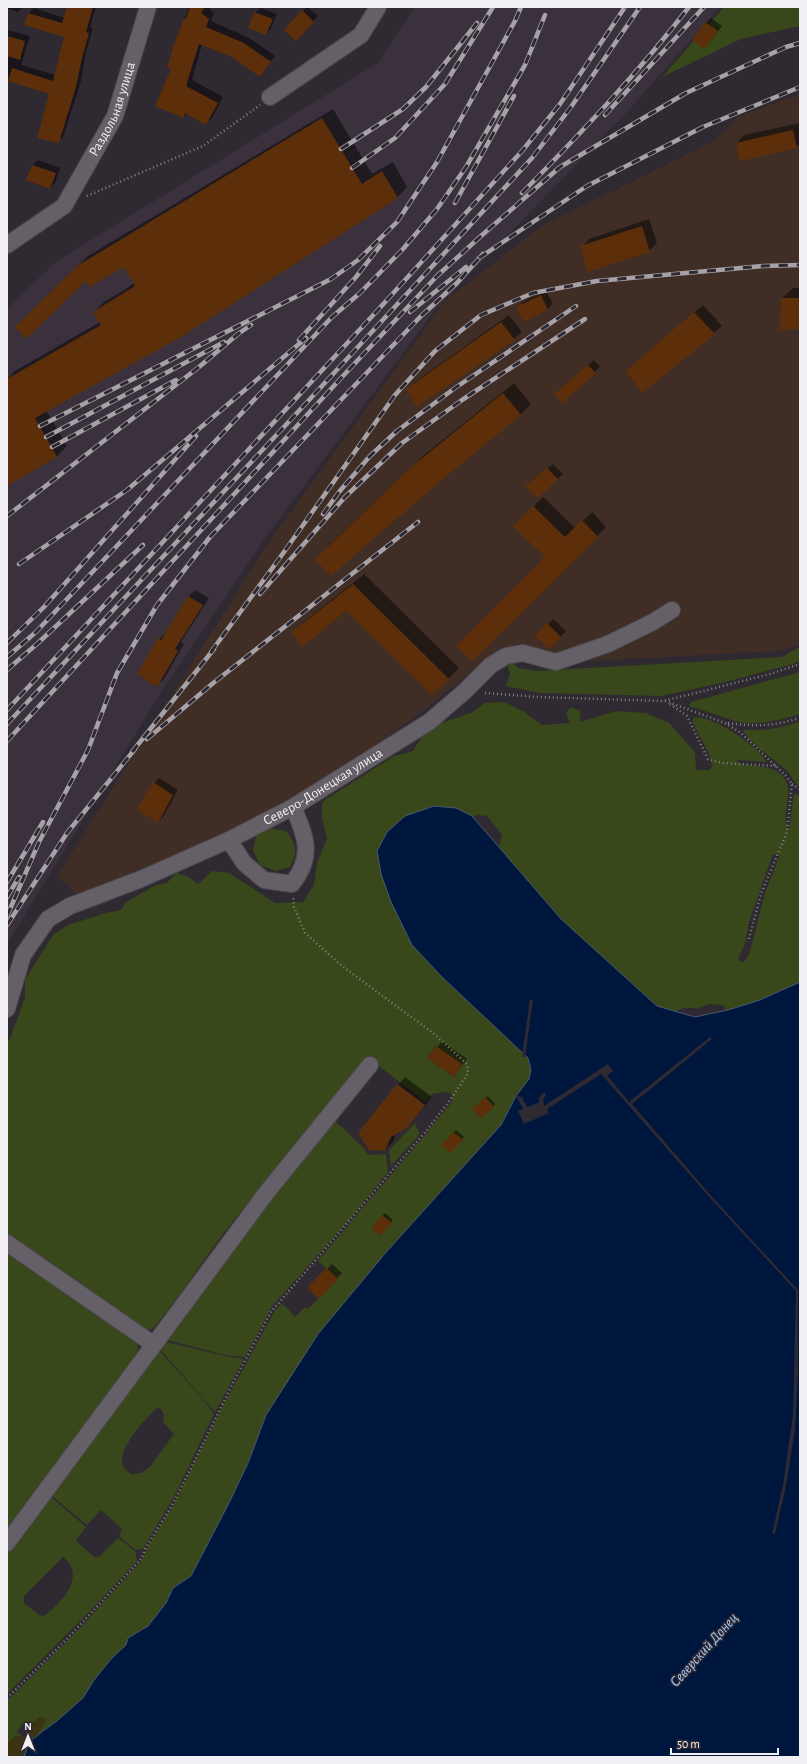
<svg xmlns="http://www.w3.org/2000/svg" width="807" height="1764" viewBox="0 0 807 1764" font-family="'Alegreya Sans',sans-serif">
<rect width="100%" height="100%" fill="#2f2931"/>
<!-- industrial -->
<path fill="#402e26" d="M800,94V645L779,651L529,664L493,654L425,709L293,807L94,909L57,876L271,539L445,301L543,225L711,143L738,117Z"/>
<!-- built -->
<path fill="#3a313d" d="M415,7H720L628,111L436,309L266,537L160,694L7,944V308L57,261L379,62Z"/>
<!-- green -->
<path fill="#38481a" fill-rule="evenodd" d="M724,7H800V26L741,39L662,77Z
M797,648H800V661L793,664L725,682L662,696L540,693L506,686L510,674L508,666L511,661L518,668L536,671L782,657Z
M800,672V714C780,720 756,727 735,721C720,717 706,710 690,707L689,705L691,702Z
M504,702L523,711L542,725L570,723L566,713L571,707L580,711V722L616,711L646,713L669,723L695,752L696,770H709L712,767L710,756L693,723V718C710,713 759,746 766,762L737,760L739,764C755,766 781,765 787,784C790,791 787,799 787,806C786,815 784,821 789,830L794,794L800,795V982L778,992L727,1019L724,1005L709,1004L699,1008H683L669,1015L646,1006L599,961L499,849L502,835L487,816L478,815L465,820L493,1014L528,1058L531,1071L529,1079L516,1096L501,1125L388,1250L318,1334L248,1463L220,1522L191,1576L173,1588L166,1603L148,1626L128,1638L126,1645L112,1658L94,1680L83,1698L58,1720L37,1735L46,1720L40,1717L29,1726L25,1722L17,1731L21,1735L19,1737L16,1736L7,1744V1701L77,1631L143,1559L146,1550L175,1502L223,1406L274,1312L282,1303L295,1317L305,1307L308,1309L337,1279L318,1261L320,1258L426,1134L453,1100L451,1093L443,1092L432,1094L426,1102L367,1057L222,1235L180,1294L153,1329L146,1330L58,1267L7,1235V1043L10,1039L25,997V980L53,935L68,925L106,913L121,910L126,902L156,885L167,883L176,873L187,876L198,884L212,871L229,873L275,903L303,902L314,885L317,863L327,839L322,818V802L394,756L413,751L427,728L471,713L485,703ZM773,854L780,855L765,893L750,952L744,962H740L738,958L745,944L749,922ZM436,1046L462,1064L454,1077L427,1058Z
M800,721V787C794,783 793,778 788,772C774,758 754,748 743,731C746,729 753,730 758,730C772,730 787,726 800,721Z
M270,828L286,831C297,845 298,850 290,867L276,871L260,865L253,850L256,836Z
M334,1120L363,1147L368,1155L386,1154L388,1172L350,1219L273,1305L245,1357L225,1355L167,1340L251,1225Z
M415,1123L420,1134L391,1166L389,1150Z
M7,1250L137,1342L138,1350L134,1360L7,1534Z
M165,1342C192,1347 217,1356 244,1359L215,1412L160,1349Z
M159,1350L203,1399L214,1414L175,1495L143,1549L136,1550L121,1538L119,1536L122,1529L101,1510L87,1525L52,1496ZM157,1408L161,1409L164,1415L163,1422L174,1434L150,1467L141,1473L131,1474C126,1470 122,1467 122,1461C122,1444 145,1419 157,1408Z
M51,1497L86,1527L76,1541L94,1557H99L118,1538L135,1551L137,1561L90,1611L7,1694V1553ZM63,1557C87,1575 62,1603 44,1616L39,1615L24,1603V1596Z"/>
<!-- sand -->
<path fill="#3b3312" d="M40,1717H44L46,1720L37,1735L30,1741L24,1757H7V1744L16,1736L23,1737L31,1728L29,1726Z"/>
<!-- water -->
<path fill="#00173d" stroke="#495874" d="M434,806L456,808L472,816L561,919L657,1006L695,1017L728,1010L760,1000L800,982V1757H24L30,1741L58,1720L83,1698L94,1680L112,1658L126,1645L128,1638L148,1626L166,1603L173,1588L191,1576L229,1503L248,1463L266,1415L318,1334L388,1250L501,1125L516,1096L529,1079L531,1070L528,1058L442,977L412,945L391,902L381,874L377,851L387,832L405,816Z"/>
<!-- pier -->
<path fill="#2f2931" d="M530,999L533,1000L525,1058L522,1056Z
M710,1037L712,1039L632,1104L714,1199L798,1290V1374L795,1429L786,1486L775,1534H772L783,1485L793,1415L796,1291L712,1200L601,1074L547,1109L549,1113L524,1124L518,1111L523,1109L516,1096L517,1095L520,1097H522L527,1107L540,1102L538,1099L544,1092L546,1095L543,1100L544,1106L608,1064L613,1071L607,1075L629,1102Z"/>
<!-- shadow -->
<path fill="#0007" d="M7,7H23L18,12L7,8Z
M68,7H96L90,27L93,28L86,52L81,81L63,137L58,142L51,94L7,80V30L30,36L21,65L55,75L65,37L25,24L29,13L34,8L65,18Z
M189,7H212L209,9L214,13L211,21L249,38L275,56L260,75L232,56L202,44L192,80L223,97L212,118L206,123L187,113L183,117L172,68L168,67Z
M307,7L318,16L296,39L285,29Z
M260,8L277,14L271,29L266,34L255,13Z
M711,18L722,26L709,43L706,23Z
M333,109L372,174L393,162L407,187L397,198L46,410L67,446L57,456L7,485V379L15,371L100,322L94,312L104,302L135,283L124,265L86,280L16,327L88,256Z
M800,123V144L796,147L737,143L744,135Z
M38,160L60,168L55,183L50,188L33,165Z
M649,219L657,243L649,251L582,247L589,239Z
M793,288H800V328L781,329L782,298Z
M546,291L553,304L548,309L524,321L518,307L523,302Z
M703,305L722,326L643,391L627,371Z
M509,315L522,332L514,339L407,389L415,382Z
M594,360L600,367L562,401L561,389Z
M514,383L531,404L521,414L430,489L326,548L423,456Z
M553,464L563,474L538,496L532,481Z
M543,497L575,528L592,512L606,527L473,660L546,557L514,526Z
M364,574L459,668L448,679L346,610L293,632L304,622Z
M195,590L209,598L181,642L184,644L164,679L157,685L159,639L166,633L189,596Z
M553,619L566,631L549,648L536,636Z
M159,778L178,790L163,817L158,822L154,783Z
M442,1041L467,1059L453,1076L429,1058Z
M405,1077L432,1097L414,1119L406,1128L396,1133L393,1142L385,1150L360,1133Z
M488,1096L495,1104L481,1117L474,1109Z
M456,1130L464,1137L450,1152L443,1145Z
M385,1213L393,1220L380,1235L372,1228Z
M332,1264L342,1273L319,1298L309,1288Z"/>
<!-- building -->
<path fill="#5c2f0a" d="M67,7H93L86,32L89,33L82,58L76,87L59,143L37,138L49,94L8,81L12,68L53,81L64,37L24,25L28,13L62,23Z
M190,7H205L201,13L209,19L206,27L244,43L271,62L260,77L232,57L199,44L186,86L218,103L206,125L185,113L183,118L155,106L171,69L167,68L173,47L184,19H186Z
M302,10L314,22L296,41L284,30Z
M254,12L273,19L266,35L248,28Z
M705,22L718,31L704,49L692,40Z
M7,36L25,41L20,60L7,56Z
M322,118L362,184L382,171L398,198L181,337L35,418L57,457L7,486V379L101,325L93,312L135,286L124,267L90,287L86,281L26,339L15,327L77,266Z
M793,130L797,148L740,161L736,143Z
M32,165L56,173L50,189L26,180Z
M642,226L650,252L588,272L580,246Z
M541,295L548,310L524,322L516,307Z
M781,298H800V329L780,330Z
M694,312L715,334L642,393L626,371Z
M501,322L515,340L417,407L406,389Z
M588,365L596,373L562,403L554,394Z
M503,393L521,415L431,489L331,576L315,559L411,467Z
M547,468L558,479L538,498L525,486Z
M533,506L565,537L582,520L598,537L473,661L456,646L545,557L513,526Z
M353,584L449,679L432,695L346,611L302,647L292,632Z
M188,596L203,605L175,649L178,651L157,687L137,674L158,638L161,640Z
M547,623L561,637L549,649L535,636Z
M153,782L173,795L158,823L137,809Z
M436,1046L462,1064L454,1077L427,1058Z
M397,1084L425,1105L407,1128L391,1137L385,1151L369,1150L358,1133Z
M485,1097L494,1107L481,1118L472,1109Z
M453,1132L463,1140L450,1153L441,1145Z
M382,1215L392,1223L380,1236L371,1228Z
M326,1268L338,1279L319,1299L307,1288Z"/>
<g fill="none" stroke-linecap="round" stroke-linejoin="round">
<!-- minor casing -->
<g stroke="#4c474e" stroke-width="18">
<g id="minor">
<path d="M270,97L361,35L378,7"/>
<path id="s1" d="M7,245L64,206L115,116L148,7"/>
<path d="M229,840L244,863L264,880L292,884C314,856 306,837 293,807"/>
<path id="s2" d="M7,1009L23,955L48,919L70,906L141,879L229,840L293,807L429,722L465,691L491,665L506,656L523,653L556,662L608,644L653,622L672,610"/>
<path d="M7,1243L153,1344"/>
<path d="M7,1543L267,1192L370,1065"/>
</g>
</g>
<!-- path -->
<path stroke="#858087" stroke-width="2.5" stroke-dasharray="1 3" stroke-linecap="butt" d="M87,196L203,146L260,105
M485,693L538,697L664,701L770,674L800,664
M665,701L725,723L741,733L785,775L792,784L787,832L761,894L748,942
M670,704L687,716L708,759L723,763L776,766
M728,723C757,727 772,726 800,718
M792,784L800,789
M7,1698L66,1640L142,1558L145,1549L171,1507L190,1470L234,1381L271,1312L427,1130L451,1099L468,1073L467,1064L433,1033L342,966L305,933L294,907L293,897"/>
<!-- minor -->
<use href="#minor" stroke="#655f68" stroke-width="16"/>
<!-- rail casing -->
<g stroke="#a6a2a8" stroke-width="4.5">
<path id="rail" d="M605,115L704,7
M341,149L403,109L426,87L477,23
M352,168L395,138L445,84L493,7
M522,193C581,133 638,73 689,7
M455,203L514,96
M479,258L587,186L703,127L800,87
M410,312L466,267
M299,340L356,277L380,246
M40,426L331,279L358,260L397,222L437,162L515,21L521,7
M46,437L224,342
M52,447L176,380
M323,514L339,492L370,456L397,431L455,388L576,306
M7,516L199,367L238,334L251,325
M19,564L127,490L306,338
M260,594L345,497L402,443L462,400L585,319
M7,643L44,607L196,436
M211,652L284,552L395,395L435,351L481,315L533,293L597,281L763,266L800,265
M7,657L36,632L332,317L360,293L403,249L437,209L466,167L525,65L545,15
M7,670L38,643L143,545
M7,710L377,311L522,151L560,104L625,7
M7,724L310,399L532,158L571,107L640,7
M147,739L212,684L418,522
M7,741L342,377L437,276L481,236L560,167L686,93L786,47L800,43
M132,752L214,649
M7,882L43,822
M7,897L19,877
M7,916L39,842L88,750L117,673L157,605L210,537L420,317L457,283L483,254
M7,925L67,833L135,749"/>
</g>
<!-- rail -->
<use href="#rail" stroke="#2f2931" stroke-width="3" stroke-dasharray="9" stroke-linecap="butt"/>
</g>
<g text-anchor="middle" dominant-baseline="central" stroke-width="3" stroke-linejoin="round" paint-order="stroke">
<!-- street labels -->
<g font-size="14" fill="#f3f0f5" stroke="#2f2931">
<text stroke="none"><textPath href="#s1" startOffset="178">Раздольная улица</textPath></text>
<text stroke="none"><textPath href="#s2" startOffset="406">Северо-Донецкая улица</textPath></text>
</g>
<!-- water labels -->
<g font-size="15" font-style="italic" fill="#a6c8f9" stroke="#2f2931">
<text transform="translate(704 1650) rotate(-48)">Северский Донец</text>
</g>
</g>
<!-- border -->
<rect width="807" height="1764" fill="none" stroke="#f3f0f5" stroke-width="16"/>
<!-- north arrow -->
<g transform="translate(28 1736)" stroke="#2f2931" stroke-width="3" paint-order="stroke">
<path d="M0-3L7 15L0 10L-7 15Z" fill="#f3f0f5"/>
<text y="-6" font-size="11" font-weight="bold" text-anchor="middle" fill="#f3f0f5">N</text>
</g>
<!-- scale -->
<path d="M671 1748v6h107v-6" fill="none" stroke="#f3f0f5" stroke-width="2"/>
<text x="677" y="1748" font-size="12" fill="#f3f0f5" stroke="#2f2931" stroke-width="3" paint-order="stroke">50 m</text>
</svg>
